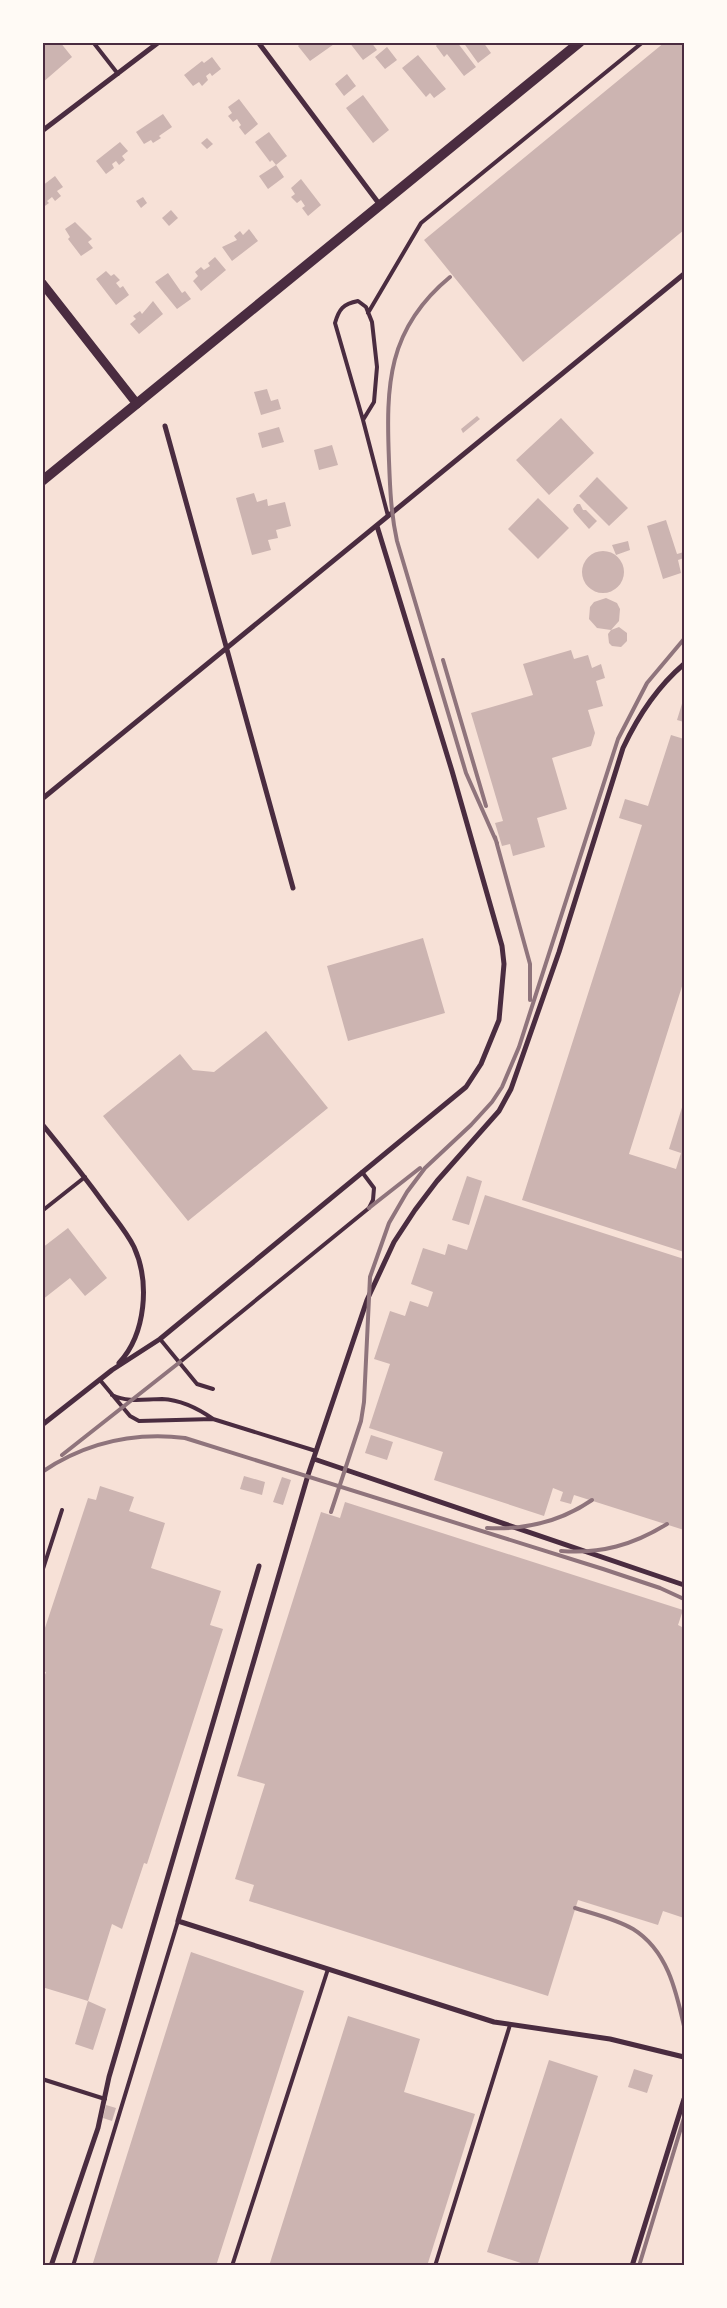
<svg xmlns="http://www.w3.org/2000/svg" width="727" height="2308" viewBox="0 0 727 2308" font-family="'PT Sans',sans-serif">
<rect width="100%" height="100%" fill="#f7e1d7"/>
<!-- building -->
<path fill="#ccb4b1" d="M42,42H60L72,57L42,83Z
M302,42H337L310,61L298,46Z
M349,42H371L377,50L363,60Z
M439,42H457L476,67L464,76L447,54L444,57L436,46Z
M463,42H483L491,53L478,63Z
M665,42H684V230L523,362L424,240Z
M387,47L397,60L385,69L375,57Z
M418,55L446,89L434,98L430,93L426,97L402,68Z
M212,57L221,69L212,76L210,73L206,76L208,80L202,86L199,82L193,86L184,75L202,61L204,63Z
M347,74L356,86L344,96L335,84Z
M363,95L389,130L373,143L346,108Z
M239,99L258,124L245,135L239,127L241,125L237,119L233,122L228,116L232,113L228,107Z
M163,114L172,127L159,136L161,138L153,143L151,140L144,144L136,132Z
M269,132L287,156L276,165L272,160L270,162L255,142Z
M207,138L213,144L207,149L201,143Z
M120,142L128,151L122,156L125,160L119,165L116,161L112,164L114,168L106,174L96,161Z
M276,165L284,177L268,189L259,176Z
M55,176L63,187L57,191L61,196L55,201L52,197L47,201L49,203L42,208V186Z
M301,179L321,205L308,216L302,208L305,206L301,200L297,203L291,197L295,194L291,188Z
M143,197L147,203L141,208L136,201Z
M171,210L178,218L169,226L162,218Z
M75,222L92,239L88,242L93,248L81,256L68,239L70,237L65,229Z
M249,229L258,241L232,261L222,247L237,240L234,236L240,231L243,235Z
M215,257L226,270L201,291L193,281L198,276L195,272L201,267L204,270L210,266L208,263Z
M106,271L111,276L114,274L120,280L116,283L120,288L123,286L129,295L116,305L96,279Z
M168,273L182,293L185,291L191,299L177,309L155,282Z
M153,301L163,314L139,334L130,324L136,319L133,316L140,311L142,314Z
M267,389L271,401L278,399L281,409L261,415L254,392Z
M477,416L480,419L463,433L461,429Z
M561,418L594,453L549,495L516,460Z
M279,427L284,442L262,448L258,433Z
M332,445L338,465L319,470L314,450Z
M597,477L628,508L609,526L579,496Z
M254,493L257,502L267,499L268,506L285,502L291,526L276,530L278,538L268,540L271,550L252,555L236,498Z
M538,498L569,528L538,559L508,529Z
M577,504H580L583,510H586L597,521L589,529L574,512L573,509Z
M666,520L677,554L684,552V558L678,560L681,573L663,579L647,526Z
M628,541L630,550L616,555L612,545Z
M582 572a21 21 0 1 1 42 0a21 21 0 1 1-42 0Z
M606,598L617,603L620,609L619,621L611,630L619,627L627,633V641L621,647L612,646L609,643L608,634L611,630L597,628L589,619L590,607L594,602Z
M571,650L574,659L588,655L592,668L601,664L605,678L596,681L603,706L588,710L595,733L591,746L552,758L567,809L537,818L545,847L513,856L510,844L502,846L495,823L503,821L471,713L533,695L523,664Z
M684,697V722L677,720Z
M671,735L684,739V980L629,1154L676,1169L681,1153L669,1149L684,1101V1252L522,1200L642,825L619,818L625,799L648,806Z
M423,938L445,1013L348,1041L327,966Z
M266,1031L328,1108L188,1221L103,1116L180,1054L193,1070L214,1072Z
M467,1176L482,1181L469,1225L452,1220Z
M485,1195L684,1259V1530L574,1495L571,1504L560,1501L563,1492L553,1488L544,1516L434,1480L443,1452L369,1428L390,1364L374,1359L390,1311L405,1316L410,1301L428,1307L433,1292L411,1284L423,1248L445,1255L448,1244L467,1250Z
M68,1228L107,1278L85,1296L70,1278L42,1300V1248Z
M371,1435L393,1442L387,1460L365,1453Z
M244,1476L265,1482L262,1495L240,1489Z
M282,1477L291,1480L283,1505L273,1502Z
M100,1486L134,1497L129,1511L165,1523L151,1568L221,1591L210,1625L223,1629L147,1864L144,1863L122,1929L112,1924L88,2001L42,1987V1683L46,1672L42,1671V1637L88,1498L96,1500Z
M345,1502L683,1610L678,1625L684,1628V1918L663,1911L658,1925L578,1900L548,1996L249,1901L254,1885L235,1879L265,1784L237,1776L321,1512L340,1518Z
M191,1952L304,1991L216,2266H92Z
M88,2001L106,2009L93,2050L75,2044Z
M348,2016L420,2039L404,2092L475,2114L427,2266H269Z
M549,2060L598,2076L537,2266H530L487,2252Z
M634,2069L653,2075L647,2093L628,2087Z
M106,2105L116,2108L112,2121L103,2118Z"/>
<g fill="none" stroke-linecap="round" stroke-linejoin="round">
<!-- service -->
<path stroke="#4a2c40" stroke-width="4" d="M93,42L118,74
M368,313L421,223L643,42
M363,420L335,323C339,309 343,304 358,301L366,307L372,322L377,367L374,402L363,420L388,516
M42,1211L85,1177
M160,1339L197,1384L213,1389
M180,1362L369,1208L373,1200L374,1188L362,1172
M100,1380L130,1416L139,1421L213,1419C199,1409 181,1400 162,1399C145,1399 128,1403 112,1395
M213,1419L316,1451
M42,1572L62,1510
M42,2079L105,2099
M73,2266L178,1921
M232,2266L328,1969
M435,2266L510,2025"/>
<!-- minor -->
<path stroke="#4a2c40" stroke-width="5" d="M258,42L380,205
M42,131L159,42
M165,426L293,888
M684,664C657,687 638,716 623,748L559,952L511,1089L499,1111L437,1181L415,1210L394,1242L367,1300L308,1475L178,1921L494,2022L610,2039L684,2057
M42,799L684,274
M42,1124C65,1152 87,1180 108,1209C117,1221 127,1233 134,1247C150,1282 146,1334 119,1363
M42,1425L112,1370L160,1339L466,1087L481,1064L499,1020L504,964L502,946L452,771L377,526
M314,1459L684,1585
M51,2266L98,2128L109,2077L259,1566
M632,2266L684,2099"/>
<!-- tertiary -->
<path stroke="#4a2c40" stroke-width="9" d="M42,283L137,404"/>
<!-- secondary -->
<path stroke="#4a2c40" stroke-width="10" d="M42,481L580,42"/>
<!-- rail -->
<path stroke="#8f747c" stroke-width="4" d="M450,277C387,329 386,385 389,461C390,488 391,514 397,541L466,773L497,843
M443,660L486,806
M495,837L530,964V1000
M369,1208L420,1168
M62,1455L180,1362
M42,1472C85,1443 134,1432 185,1438L603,1569L660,1588L684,1599
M331,1512L361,1421L364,1402L370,1277L389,1223L407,1192L425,1168L471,1125L492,1102L502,1087L519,1047L618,739L647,683L684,639
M487,1528C526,1530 560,1522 592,1500
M561,1551C601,1554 633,1545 667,1524
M575,1908C594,1914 616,1919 633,1929C667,1950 676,1990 684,2026
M639,2266L684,2118"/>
</g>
<!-- border -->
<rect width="727" height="2308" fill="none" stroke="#fffaf5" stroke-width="88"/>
<rect x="44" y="44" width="639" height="2220" fill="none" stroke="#4a2c40" stroke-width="2"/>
</svg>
